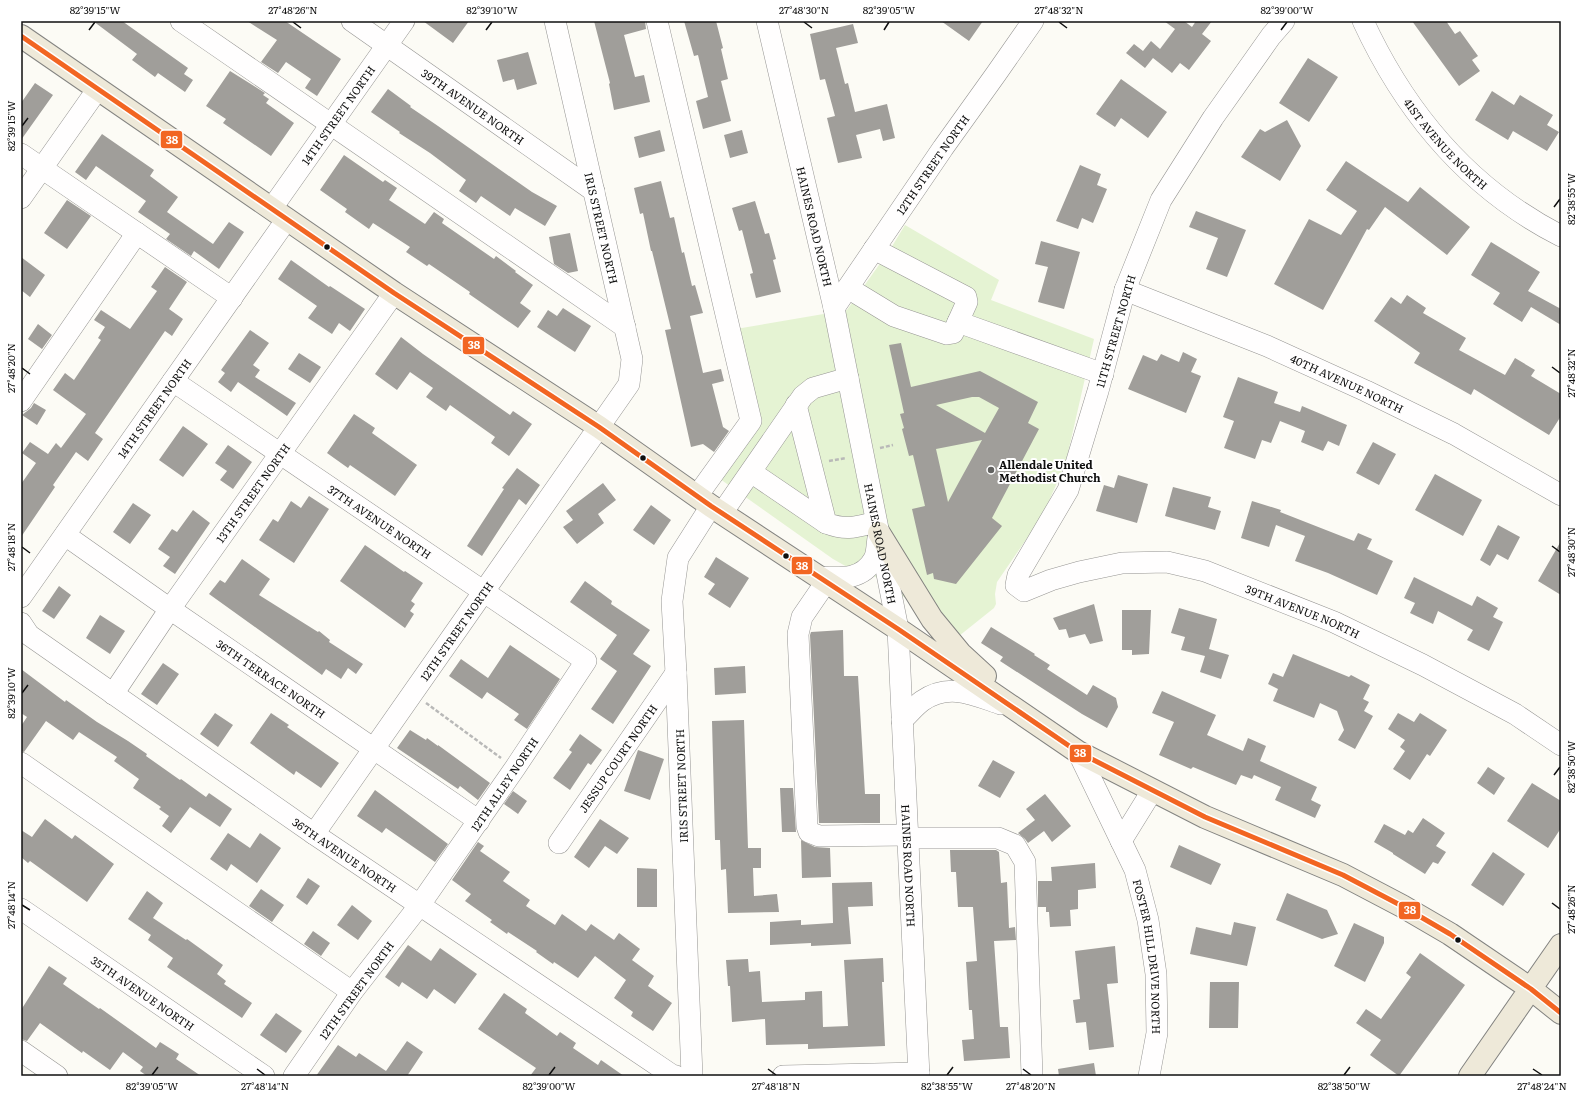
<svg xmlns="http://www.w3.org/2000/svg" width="1582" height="1097" viewBox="0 0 1582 1097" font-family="Literata,serif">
<rect width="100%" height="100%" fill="#fcfbf5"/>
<!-- green -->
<path fill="#e5f3d3" d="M905,225L999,280L991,300L1094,339L1067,457L1060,476L1048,503L1034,528L997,582L995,594L996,604L994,608L959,636L860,566L849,568L833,559L713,474L751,420L730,330L847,310L891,248Z"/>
<!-- building -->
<path fill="#a09e9a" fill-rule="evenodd" d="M93,21H122L188,68L184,74L193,80L185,92L158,73L155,77L132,60L137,54Z
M247,21H285L341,59L317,96L305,88L311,79L286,62L278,73L261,62L277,40Z
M423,21H469L453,43Z
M594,21H645L646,29L624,35L635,77L644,75L650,102L614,110L609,84L610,83Z
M684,21H716L723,48L721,49L728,79L721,81L731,121L703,129L696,101L708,97L698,55L694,56Z
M941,21H983L969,41Z
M1164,21H1184L1192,27L1196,21H1212L1202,34L1211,41L1189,70L1180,63L1172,73L1153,58L1145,68L1126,53L1134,44L1143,51L1151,41L1160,49L1175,29Z
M1412,21H1446L1455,34L1460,31L1478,56L1472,60L1480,71L1459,86Z
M853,24L858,43L836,48L845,84L848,83L855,112L887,104L895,138L883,141L880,129L856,135L862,158L838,163L827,118L835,116L825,79L820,80L810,34Z
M528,52L537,84L517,90L514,79L503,82L497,60Z
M1308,58L1338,77L1309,122L1279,103Z
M230,71L265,93L263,95L269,99L266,103L294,123L271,156L223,123L226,119L206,106Z
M1121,79L1167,112L1148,138L1121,118L1115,127L1096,114Z
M35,83L53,95L21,140V103Z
M388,89L411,106L410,107L438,126L499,169L532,192L557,206L545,226L515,208L510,216L481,196L476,203L459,191L466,180L430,153L399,133L400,132L371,112Z
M1492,91L1514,105L1520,95L1553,115L1547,125L1559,132L1547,151L1513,131L1508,140L1475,120Z
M1287,120L1301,146L1280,181L1241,157L1260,129L1265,132Z
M660,130L665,151L639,158L634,137Z
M742,130L748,153L730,158L724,135Z
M102,134L154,170L150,176L178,197L167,212L213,244L229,222L244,232L219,269L194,251L191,256L166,239L170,234L138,212L146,201L96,166L86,180L75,172Z
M344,155L383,182L385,180L397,188L389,200L425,224L434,212L444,219L442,223L494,259L496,256L516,271L515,272L533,285L520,303L531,311L518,328L469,294L470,292L429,264L427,266L406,252L410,247L373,223L369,229L345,212L347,209L320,190Z
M1346,161L1408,202L1420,187L1470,227L1447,255L1385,207L1369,230L1367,229L1323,310L1274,284L1309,219L1341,235L1357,211L1326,190Z
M1080,165L1101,174L1097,185L1107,189L1093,223L1082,218L1078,229L1056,221Z
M661,181L670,218L674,217L682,253L684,252L692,286L695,285L703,313L690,316L703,373L721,369L724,381L712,384L723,427L729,431L714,452L703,444L691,447L665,330L671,329L652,251H651L643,213L640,214L634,188Z
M67,200L91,216L67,249L44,233Z
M755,201L765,234L769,233L776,259L773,260L781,292L756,298L750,274L753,273L742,230L739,231L732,208Z
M1196,211L1246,230L1227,277L1206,269L1218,238L1189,227Z
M570,233L578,271L568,273L554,264L549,237Z
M1041,241L1080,252L1064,309L1038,302L1048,267L1035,264Z
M1491,242L1540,272L1528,291L1561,309V325L1531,307L1522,322L1493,304L1500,293L1471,275Z
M21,257L45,275L30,297L21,290Z
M291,260L329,287L330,286L365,309L350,331L339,323L332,334L308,318L317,306L278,279Z
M165,267L187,282L169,309L183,319L172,336L165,331L95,433L103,439L88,461L76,452L53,485L55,487L21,537V484L36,463L22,453L30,442L48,454L56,443L61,448L86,414L53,390L65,373L74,380L101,340L98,338L105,327L94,320L101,310L130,329L157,291L151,287Z
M1407,295L1426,308L1423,313L1466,338L1459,350L1505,375L1515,358L1535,370L1531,376L1561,394V416L1549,435L1474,389L1471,395L1414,363L1420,353L1374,321L1391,297L1401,304Z
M563,308L591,326L575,352L537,327L548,310L557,316Z
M38,324L52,335L42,349L28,339Z
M250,330L269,343L253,365L260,370L255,377L296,403L287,416L238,382L231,392L218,382L225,373L221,370Z
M401,337L423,354L510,415L513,411L532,424L509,456L491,443L495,437L450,405L446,411L426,397L433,388L410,372L397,390L375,374Z
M901,343L911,387L980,371L1038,402L1028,423L1039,429L992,518L1002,526L956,584L934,579L933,573L927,575L912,509L925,506L913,455L909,456L902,429L904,428L900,414L904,413L889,345ZM972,397H979L999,408L985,433L936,405ZM982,440L948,502L936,449Z
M1183,352L1197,359L1191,372L1201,376L1186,413L1128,389L1143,355L1157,361L1161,354L1179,362Z
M299,353L321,367L310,383L288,369Z
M1238,377L1278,392L1274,403L1300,412L1302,406L1347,425L1339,446L1328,441L1323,451L1301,442L1305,431L1280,421L1271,443L1262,440L1255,459L1224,448L1234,421L1223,417Z
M34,403L46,410L37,425L22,415L31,408Z
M354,414L375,428L372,433L417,465L395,496L350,465L348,468L327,453Z
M183,426L208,444L183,477L159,460Z
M1373,442L1396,454L1379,485L1356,473Z
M228,445L252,462L233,489L220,480L227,471L215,463Z
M517,468L540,485L526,505L519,499L482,556L467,546L504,489L502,488Z
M1435,474L1482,500L1463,536L1415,510Z
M1118,475L1148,484L1137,523L1096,511L1104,485L1114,488Z
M603,483L616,500L598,514L604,523L577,544L563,527L573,520L566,511Z
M1173,487L1211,497L1208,507L1221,511L1215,530L1165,516Z
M309,496L329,509L294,563L259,540L273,519L278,522L291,501L301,508Z
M1252,501L1281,510L1280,512L1354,541L1358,533L1372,539L1367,549L1393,561L1377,595L1328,573L1295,561L1305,536L1276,525L1269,547L1241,538Z
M133,503L151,515L130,544L113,532Z
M651,505L671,520L654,545L633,530Z
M193,510L210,523L175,574L163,566L170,557L158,549L172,529L177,532Z
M1498,525L1520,537L1508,560L1497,554L1490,566L1480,560Z
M1561,541V595L1538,581Z
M365,545L404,572L405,571L423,583L411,601L415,604L410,611L414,614L405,628L340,581Z
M716,557L749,578L730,608L708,594L715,584L704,577Z
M242,559L270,579L259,595L318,632L319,631L330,640L329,642L363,664L356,674L348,668L341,679L326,669L322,675L209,594L220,580L225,583Z
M1414,577L1472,606L1477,596L1498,608L1493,617L1503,622L1489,651L1467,640L1473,630L1438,611L1433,624L1410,613L1415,603L1404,598Z
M585,581L612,601L611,604L650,630L633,654L651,666L613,724L591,709L617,671L600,659L617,635L570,602Z
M59,586L71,595L54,619L42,611Z
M1094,604L1103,641L1090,644L1085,634L1069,638L1066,629L1059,630L1053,618Z
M1179,608L1217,619L1209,649L1229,655L1221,679L1200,672L1205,656L1181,650L1185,637L1171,633Z
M1122,610H1151L1149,654L1132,655V650H1122Z
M100,615L125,631L110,654L86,638Z
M991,627L1035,654L1034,655L1050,665L1047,669L1087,695L1093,685L1116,698L1118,707L1107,728L1082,714L1000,661L1003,657L981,643Z
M843,630L844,676H858L865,794H880V823H819L810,635L811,632Z
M510,645L560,679L527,729L514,720L519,714L487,692L482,699L449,676L461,659L488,678Z
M1293,654L1349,677L1351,675L1370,685L1363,699L1369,702L1364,711L1373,716L1355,749L1338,740L1344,730L1337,711L1320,703L1314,718L1273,701L1278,689L1268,684L1273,673L1283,677Z
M163,663L179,674L157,705L141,694Z
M745,666L746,693L715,695L714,668Z
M21,669L65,702L66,700L97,722L128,741L147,754L146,756L180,780L181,779L206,797L209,793L232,809L220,827L190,807L171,833L162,826L169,816L159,809L161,807L133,788L139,779L114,761L117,757L79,732L73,740L46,721L24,752L21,751V726L27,717L21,713Z
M1162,691L1216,715L1207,735L1243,751L1248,738L1266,746L1260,761L1317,787L1311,800L1321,805L1315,818L1275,800L1281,787L1254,775L1252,779L1241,775L1236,785L1193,767L1191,769L1159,755L1174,722L1152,713Z
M215,713L233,725L218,747L200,734Z
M271,713L289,725L287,727L339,763L321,788L296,771L294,775L250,743Z
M1398,713L1414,722L1420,713L1447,730L1430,756L1427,754L1410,780L1393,769L1405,751L1400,747L1405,740L1388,729Z
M744,720L748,848H761V868H753L754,896L777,894L779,912L728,913L726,869L721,870L720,840H715L712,721Z
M410,730L426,740L427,738L438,746V745L490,783L478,800L460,786L458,789L397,748Z
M580,734L602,750L591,765L588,763L570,790L553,778L572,752L569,750Z
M638,750L664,759L650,800L624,791Z
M993,760L1015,772L1000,798L978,786Z
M1488,767L1505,778L1494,795L1477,783Z
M1532,783L1561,801V828L1548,848L1507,821Z
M780,788H793L796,832H782Z
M375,790L448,844L435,862L386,828L382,833L357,816Z
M513,791L527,801L518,814L504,804Z
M1045,794L1071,826L1052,842L1044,831L1028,843L1025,839L1018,833L1035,820L1026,809Z
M1423,818L1445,833L1436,846L1446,852L1438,864L1433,862L1425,874L1393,854V853L1374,842L1384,824L1405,835L1408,830L1413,833Z
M45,819L72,839L75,835L114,864L87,902L30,861L28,863L21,857V830L32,837Z
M600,819L629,838L617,854L605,846L589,868L574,857Z
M228,833L250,848L260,833L281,848L257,883L231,864L227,871L210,859Z
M801,840L815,847L830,848L831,877L802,878Z
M478,842L484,846L480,851L510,872L503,881L530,900L526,906L555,925L562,914L586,931L591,924L614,940L619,933L640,949L632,960L654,976L648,986L672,1003L653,1031L631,1016L633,1012L614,998L626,980L595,956L578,978L554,962L553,964L536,952L537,951L508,932L507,934L490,922L492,920L465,901L471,894L452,880Z
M1179,845L1221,864L1211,885L1170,867Z
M950,850H996L999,852L1001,883L1007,882L1009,928L1015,927L1016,940L994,941L1000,1027H1008L1010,1058L964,1061L962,1040L974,1039L972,1010H969L966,962L977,961L973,907H958L956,872H951Z
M1493,852L1525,874L1503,906L1471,885Z
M1095,863L1096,888L1078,890V909L1070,910L1071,926L1050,927L1049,912H1046V907H1038V881H1052L1051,867Z
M637,868L657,869V907H637Z
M308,878L320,886L307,905L296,897Z
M872,882L873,906L848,907L851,944L811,946V943L770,945V922L801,920V925L833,923L832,883Z
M261,889L284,905L272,922L249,906Z
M147,891L163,903L153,918L186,940L187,939L223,965L217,974L226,981L224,984L252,1003L242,1018L167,967L173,958L148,940L151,935L128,919Z
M1287,893L1327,910L1338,934L1322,939L1276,920Z
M352,905L372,921L358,940L337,925Z
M1234,922L1256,927L1247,966L1190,954L1196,927L1231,935Z
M1354,923L1384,937V943L1365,982L1334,966Z
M313,931L330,943L321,956L304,944Z
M408,945L431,961L440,948L477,974L455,1004L434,989L427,999L402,982L399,987L385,977Z
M1115,946L1118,983L1107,984L1114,1047L1089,1050L1086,1022L1076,1023L1073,1000L1080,999L1075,951Z
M1420,953L1465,985L1399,1076L1370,1055L1381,1040L1356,1023L1366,1009L1381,1019L1411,977L1406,973Z
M883,958L884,982H882L885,1046L808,1049V1044L766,1045L765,1019L732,1022L730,986H728L726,960L748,959L749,972L760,971L762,1002L805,1000V992L822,991L823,1027L848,1026L844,960Z
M49,966L67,978L63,984L99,1009L100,1008L156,1048L160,1042L179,1054L176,1059L201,1076H147L140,1071L143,1067L123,1052L110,1070L83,1051L82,1053L40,1023L27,1041L21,1039V1010Z
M1210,982H1239L1238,1028H1209Z
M504,993L527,1009L525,1013L557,1036L560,1032L576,1043L573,1048L598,1065L601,1060L624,1076H530L536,1068L478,1029Z
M276,1013L302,1031L286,1053L260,1035Z
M407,1041L423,1052L407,1076H316L338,1045L356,1057L359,1053L386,1071Z
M1094,1063L1096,1076H1059L1058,1069Z"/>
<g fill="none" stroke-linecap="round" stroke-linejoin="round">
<!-- minor casing -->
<g stroke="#969593" stroke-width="22">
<g id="minor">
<path d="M181,21L625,327"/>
<path id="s1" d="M352,21L594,191"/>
<path d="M657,21L751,421L697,496"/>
<path id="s2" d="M767,21L834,308L898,629L919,1076"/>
<path id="s3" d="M1284,21L1271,36L1213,118L1161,200L1125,290L1098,391L1068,490L1018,575L1016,585L1024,591L1051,580L1079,572L1122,563L1167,562L1205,571L1334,622L1423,665L1515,714L1561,745"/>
<path id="s4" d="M1363,21C1406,114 1469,189 1561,236"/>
<path d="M21,154L232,298"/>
<path d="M21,198L97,90"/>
<path id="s5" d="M272,208L404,21"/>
<path d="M848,288L894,316L947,334L953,333L967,302L966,297L874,249"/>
<path id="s6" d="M1125,290L1267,346L1366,391L1454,434L1561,495"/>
<path id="s7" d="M834,308L943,148L996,74L1033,21"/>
<path d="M958,322L1103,374"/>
<path id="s8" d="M173,381L586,661L515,768L419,906L352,992L294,1076"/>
<path d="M21,401L137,233"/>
<path d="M796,405L826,523C847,531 856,527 876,522"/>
<path d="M751,472L826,523"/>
<path d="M722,513L803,396L813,388L848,378"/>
<path id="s9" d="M65,535L170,609L479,821"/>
<path d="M818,577C839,578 862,581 874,559C877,554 877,544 878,538"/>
<path d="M826,582L802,617L798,634L807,826L809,832L819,836L908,835"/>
<path id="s10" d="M21,597L287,219"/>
<path id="s11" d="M21,623L29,635L314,834L672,1075L676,1076"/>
<path id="s12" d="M113,694L170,609L394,293"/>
<path d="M902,720C909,714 915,706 922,701C949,682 974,695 1001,704"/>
<path id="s13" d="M1078,752L1135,870L1148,920L1156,974L1157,1033L1149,1076"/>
<path d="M21,763L352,992"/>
<path id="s14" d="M314,834L629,384L632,359L555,21"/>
<path d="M908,838H998L1015,845L1025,862L1032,1076"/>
<path d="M1121,841L1152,791"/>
<path id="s15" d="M559,843L676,673"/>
<path id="s16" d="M21,909L264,1076"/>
<path d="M21,1051L57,1076"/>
<path d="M692,1076L676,673L672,601L678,558L711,506"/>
<path d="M783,1076L919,1073"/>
</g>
</g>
<!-- major casing -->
<g stroke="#838380" stroke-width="24">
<path id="major" d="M21,36L394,293L599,427L711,506L898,629L1078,752L1205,817L1343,875L1402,906L1450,934L1531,989L1561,1013
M879,533L932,619L960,653L985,676
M1470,1076L1561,945"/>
</g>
<!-- path -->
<path stroke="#b9b9b8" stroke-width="2.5" stroke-dasharray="4 2" stroke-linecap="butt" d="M880,448L893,445
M829,461L846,458
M426,703L501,758"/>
<!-- minor -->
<use href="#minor" stroke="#fffefe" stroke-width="21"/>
<!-- major -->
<use href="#major" stroke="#eee9d9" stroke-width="22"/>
<!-- bus-1 casing -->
<g stroke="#fff" stroke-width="8">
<path id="bus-1" d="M21,36L394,293L599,427L711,506L898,629L1078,752L1205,817L1343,875L1402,906L1450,934L1531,989L1561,1013"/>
</g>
<!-- bus-1 -->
<use href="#bus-1" stroke="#f26522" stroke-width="5"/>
</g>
<!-- ticks -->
<path fill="none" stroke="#0f0f0f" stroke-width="1.5" d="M293,22L301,28M804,22L812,28M1059,22L1067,28M89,30L95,22M486,30L492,22M884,30L889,22M1281,30L1287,22M22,126L28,118M1554,207L1560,199M1552,367L1560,373M22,368L30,374M1552,546L1560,552M22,547L30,553M22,693L28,685M1554,775L1560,767M1552,903L1560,909M22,905L30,910M257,1069L265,1075M768,1069L776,1075M1023,1069L1031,1075M1533,1069L1542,1075M152,1075L158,1067M549,1075L555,1067M947,1075L953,1067M1344,1075L1350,1067"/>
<!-- markers -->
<g fill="#0f0f0f" stroke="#fff" stroke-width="1.5">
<circle cx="327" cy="247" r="3.5"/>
<circle cx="643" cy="458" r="3.5"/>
<circle cx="786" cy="556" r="3.5"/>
<circle cx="1458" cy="940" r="3.5"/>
</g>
<circle fill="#626260" stroke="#fff" stroke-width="1.5" cx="991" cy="470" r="4"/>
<g text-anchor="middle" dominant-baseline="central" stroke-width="4" stroke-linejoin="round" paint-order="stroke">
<!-- street labels -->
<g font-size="11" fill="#0f0f0f" stroke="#fff">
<text stroke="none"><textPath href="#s1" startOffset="148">39TH AVENUE NORTH</textPath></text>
<text stroke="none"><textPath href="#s5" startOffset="114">14TH STREET NORTH</textPath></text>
<text stroke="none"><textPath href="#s4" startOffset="149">41ST AVENUE NORTH</textPath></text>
<text stroke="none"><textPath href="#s7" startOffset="174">12TH STREET NORTH</textPath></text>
<text stroke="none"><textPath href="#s2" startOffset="211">HAINES ROAD NORTH</textPath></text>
<text transform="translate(602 228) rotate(77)">IRIS STREET NORTH</text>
<text transform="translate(1115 331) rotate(-74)">11TH STREET NORTH</text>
<text stroke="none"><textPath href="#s6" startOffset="241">40TH AVENUE NORTH</textPath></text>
<text stroke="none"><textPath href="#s10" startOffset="231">14TH STREET NORTH</textPath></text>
<text stroke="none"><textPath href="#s12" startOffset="245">13TH STREET NORTH</textPath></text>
<text stroke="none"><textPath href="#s8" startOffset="250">37TH AVENUE NORTH</textPath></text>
<text stroke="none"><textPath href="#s2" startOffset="535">HAINES ROAD NORTH</textPath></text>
<text stroke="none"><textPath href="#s3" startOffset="933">39TH AVENUE NORTH</textPath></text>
<text stroke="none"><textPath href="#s14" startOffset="248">12TH STREET NORTH</textPath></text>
<text stroke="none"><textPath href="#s9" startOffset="251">36TH TERRACE NORTH</textPath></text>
<text stroke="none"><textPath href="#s15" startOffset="103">JESSUP COURT NORTH</textPath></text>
<text transform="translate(504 784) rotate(-56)">12TH ALLEY NORTH</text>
<text transform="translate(681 786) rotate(-92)">IRIS STREET NORTH</text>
<text stroke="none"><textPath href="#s11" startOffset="399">36TH AVENUE NORTH</textPath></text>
<text stroke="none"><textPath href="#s2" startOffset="859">HAINES ROAD NORTH</textPath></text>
<text stroke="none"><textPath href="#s13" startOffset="219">FOSTER HILL DRIVE NORTH</textPath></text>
<text transform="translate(356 990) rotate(-54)">12TH STREET NORTH</text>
<text stroke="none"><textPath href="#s16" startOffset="148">35TH AVENUE NORTH</textPath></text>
</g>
<!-- poi labels -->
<g font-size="11" font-weight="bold" fill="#0f0f0f" stroke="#fff" text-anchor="start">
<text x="999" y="464">Allendale United<tspan x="999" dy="13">Methodist Church</tspan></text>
</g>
</g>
<g stroke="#fff" stroke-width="1.5">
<rect x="160" y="130" width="23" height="19" rx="4" fill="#f26522"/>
<rect x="462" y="336" width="23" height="19" rx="4" fill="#f26522"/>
<rect x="791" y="556" width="22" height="19" rx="4" fill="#f26522"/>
<rect x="1069" y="744" width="23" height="19" rx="4" fill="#f26522"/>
<rect x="1398" y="901" width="23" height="19" rx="4" fill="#f26522"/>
</g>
<g font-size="11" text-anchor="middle" font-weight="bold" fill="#fff">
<text x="172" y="144">38</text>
<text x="474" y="349">38</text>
<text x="802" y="570">38</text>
<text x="1080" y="757">38</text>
<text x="1410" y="914">38</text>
</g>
<!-- border -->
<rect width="1582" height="1097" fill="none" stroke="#ffffff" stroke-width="44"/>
<rect x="22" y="22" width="1538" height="1053" fill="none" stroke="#0f0f0f" stroke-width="1.5"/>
<g font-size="10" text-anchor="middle" fill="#0f0f0f">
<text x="95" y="14">82°39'15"W</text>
<text x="293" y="14">27°48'26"N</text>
<text x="492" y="14">82°39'10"W</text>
<text x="804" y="14">27°48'30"N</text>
<text x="889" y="14">82°39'05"W</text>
<text x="1059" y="14">27°48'32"N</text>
<text x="1287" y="14">82°39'00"W</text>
<text transform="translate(11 126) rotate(-90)" y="4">82°39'15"W</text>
<text transform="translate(1571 199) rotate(-90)" y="4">82°38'55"W</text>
<text transform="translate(11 368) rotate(-90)" y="4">27°48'20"N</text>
<text transform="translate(1571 373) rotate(-90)" y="4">27°48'32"N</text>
<text transform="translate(11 547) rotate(-90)" y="4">27°48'18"N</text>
<text transform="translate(1571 552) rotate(-90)" y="4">27°48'30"N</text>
<text transform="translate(11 693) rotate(-90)" y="4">82°39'10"W</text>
<text transform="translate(1571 767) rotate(-90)" y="4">82°38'50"W</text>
<text transform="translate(11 905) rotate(-90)" y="4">27°48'14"N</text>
<text transform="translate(1571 909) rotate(-90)" y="4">27°48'26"N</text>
<text x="152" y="1090">82°39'05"W</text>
<text x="265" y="1090">27°48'14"N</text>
<text x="549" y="1090">82°39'00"W</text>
<text x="776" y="1090">27°48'18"N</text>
<text x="947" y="1090">82°38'55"W</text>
<text x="1031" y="1090">27°48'20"N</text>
<text x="1344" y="1090">82°38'50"W</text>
<text x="1542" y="1090">27°48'24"N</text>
</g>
</svg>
